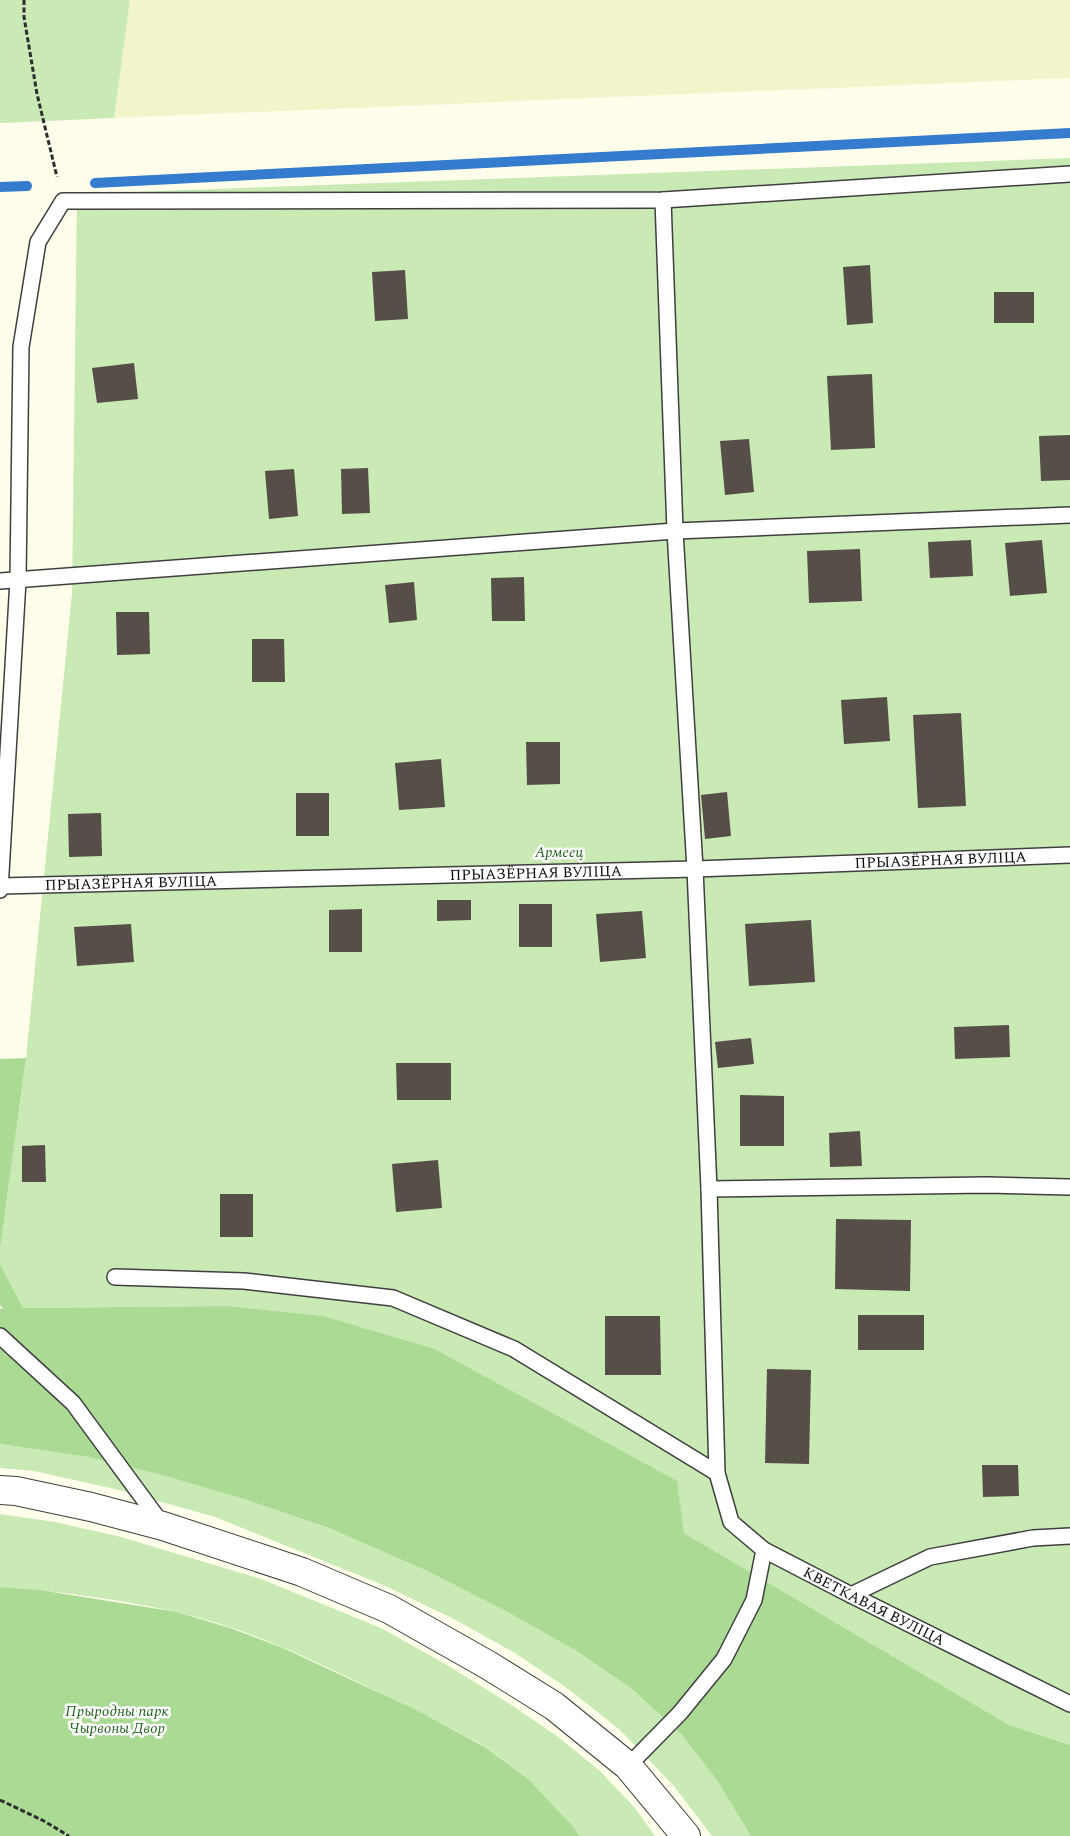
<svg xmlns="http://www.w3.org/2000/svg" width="1070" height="1836" viewBox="0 0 1070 1836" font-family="Spectral,serif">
<rect width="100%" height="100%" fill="#fffeeb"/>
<!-- farmland -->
<path fill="#f2f5cb" d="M130,0H1070V78L114,118Z"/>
<!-- green -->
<path fill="#c9e9b5" d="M0,0H130L114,118L0,123Z
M1070,158V1745L1009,1725L684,1533L676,1481L435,1349L324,1316L228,1306L23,1308L0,1264V1250L26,1058L72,594L77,194Z
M0,1444L88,1457L162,1475L247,1500L329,1528L425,1570L502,1609L575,1650L632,1689L682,1735L716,1779L751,1836H712L673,1785L619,1729L567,1688L515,1653L452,1618L383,1585L215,1517L115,1489L34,1471L0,1468Z
M0,1514L55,1522L121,1537L261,1579L381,1628L440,1661L507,1702L558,1737L600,1771L634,1807L655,1836H580C554,1802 521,1773 487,1748C477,1741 464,1736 454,1730C431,1718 409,1707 386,1696C319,1663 249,1628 176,1612C118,1599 59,1591 0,1587Z"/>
<!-- forest -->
<path fill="#aada94" d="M26,1058L0,1250V1059Z
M0,1264L23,1308L228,1306L324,1316L435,1349L677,1481L684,1533L1009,1725L1070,1745V1836H751L716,1779L682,1735L632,1689L575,1650L502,1609L425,1570L329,1528L247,1500L162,1475L88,1457L0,1444V1309L3,1308L0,1305Z
M0,1587L40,1590L177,1612L230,1628L283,1648L414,1709L485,1747L529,1780L570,1823L580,1836H0Z"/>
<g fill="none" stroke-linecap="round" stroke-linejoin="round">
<!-- stream -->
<path stroke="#367cce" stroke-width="10" d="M95,183L1070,133
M0,187L27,186"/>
</g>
<!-- building -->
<path fill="#554f48" d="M870,265L873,323L847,325L843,267Z
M405,270L408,319L375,321L372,272Z
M994,292H1034V323H994Z
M134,363L138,399L97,403L92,368Z
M872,374L875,448L831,450L827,376Z
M1070,435V480L1041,481L1039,436Z
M749,439L754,492L725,495L720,441Z
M368,468L370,513L342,514L341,469Z
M294,469L298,516L269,519L265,471Z
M971,540L973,576L930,578L928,542Z
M1042,540L1047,593L1010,596L1005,543Z
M860,549L862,601L809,603L807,551Z
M524,577L525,621H492L491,578Z
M414,582L417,620L389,623L385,585Z
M116,612H149L150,654L117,655Z
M252,639H284L285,682H252Z
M887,697L890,741L844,744L841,700Z
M961,713L966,806L918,808L913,715Z
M526,742H560V784L527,785Z
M441,759L445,807L399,810L395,763Z
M727,792L731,836L705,839L701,795Z
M296,793H329V836H296Z
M101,813L102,856L69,857L68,814Z
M437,900H471V920L437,921Z
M519,904H552V947H519Z
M362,909V952H329V910Z
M642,911L646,958L600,962L596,914Z
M811,920L815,982L749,986L745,924Z
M131,924L134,962L77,966L74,927Z
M1009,1025L1010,1057L955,1059L954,1027Z
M751,1038L754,1064L718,1068L715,1042Z
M396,1063H451V1100H397Z
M740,1095L784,1096V1146H740Z
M860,1131L862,1166L830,1167L829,1133Z
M45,1145L46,1182H22V1146Z
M438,1160L442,1208L396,1212L392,1164Z
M220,1194H253V1237H220Z
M836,1219L911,1220L910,1291L835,1289Z
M858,1315H924V1350H858Z
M605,1316H660L661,1375H605Z
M767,1369L811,1370L809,1464L765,1463Z
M982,1465H1018L1019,1496L983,1497Z"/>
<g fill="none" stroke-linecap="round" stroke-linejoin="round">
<!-- lane casing -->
<g stroke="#3f3f3f" stroke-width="18">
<g id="lane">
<path id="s1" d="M663,200L675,531L695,869L709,1189L717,1473L731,1522L764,1550L851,1595L1070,1704"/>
<path d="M0,581L675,531L1070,515"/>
<path id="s2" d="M1,886L695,869L1070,855"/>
<path d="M0,890L18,580L21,347L38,242L63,201L663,200L1070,174"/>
<path d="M709,1189L986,1185L1070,1187"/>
<path d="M115,1277L244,1281L393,1298L514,1349L717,1473"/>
<path d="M0,1336L73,1403L162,1524"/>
<path d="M851,1595L930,1557L1033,1538L1070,1536"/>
<path d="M628,1766L680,1713L724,1659L754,1600L764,1550"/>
</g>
</g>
<!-- street casing -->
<g stroke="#3f3f3f" stroke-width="30">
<path id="street" d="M0,1490L16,1491L91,1507L163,1526L302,1572L389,1609L488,1665L554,1706L628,1766L686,1836"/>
</g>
<!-- path -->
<path stroke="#2e2e2e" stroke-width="3" stroke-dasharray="5 2.5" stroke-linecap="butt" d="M24,0V17L37,94L57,177
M0,1800L44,1821L69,1836"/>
<!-- lane -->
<use href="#lane" stroke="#fff" stroke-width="15"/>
<!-- street -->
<use href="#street" stroke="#fff" stroke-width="28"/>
</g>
<g text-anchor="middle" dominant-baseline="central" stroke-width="5" stroke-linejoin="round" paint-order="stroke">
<!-- park labels -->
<g font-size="15" font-style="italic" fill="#21641c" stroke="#fff">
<text x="559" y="852">Армеец</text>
<text x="117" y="1711">Прыродны парк<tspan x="117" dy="17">Чырвоны Двор</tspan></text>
</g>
<!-- street labels -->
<g font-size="15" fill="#0c0c0c" stroke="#fff">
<text stroke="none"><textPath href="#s2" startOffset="940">ПРЫАЗЁРНАЯ ВУЛІЦА</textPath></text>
<text stroke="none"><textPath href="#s2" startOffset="535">ПРЫАЗЁРНАЯ ВУЛІЦА</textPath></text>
<text stroke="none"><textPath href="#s2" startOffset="130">ПРЫАЗЁРНАЯ ВУЛІЦА</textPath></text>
<text stroke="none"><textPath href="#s1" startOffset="1492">КВЕТКАВАЯ ВУЛІЦА</textPath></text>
</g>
</g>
</svg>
